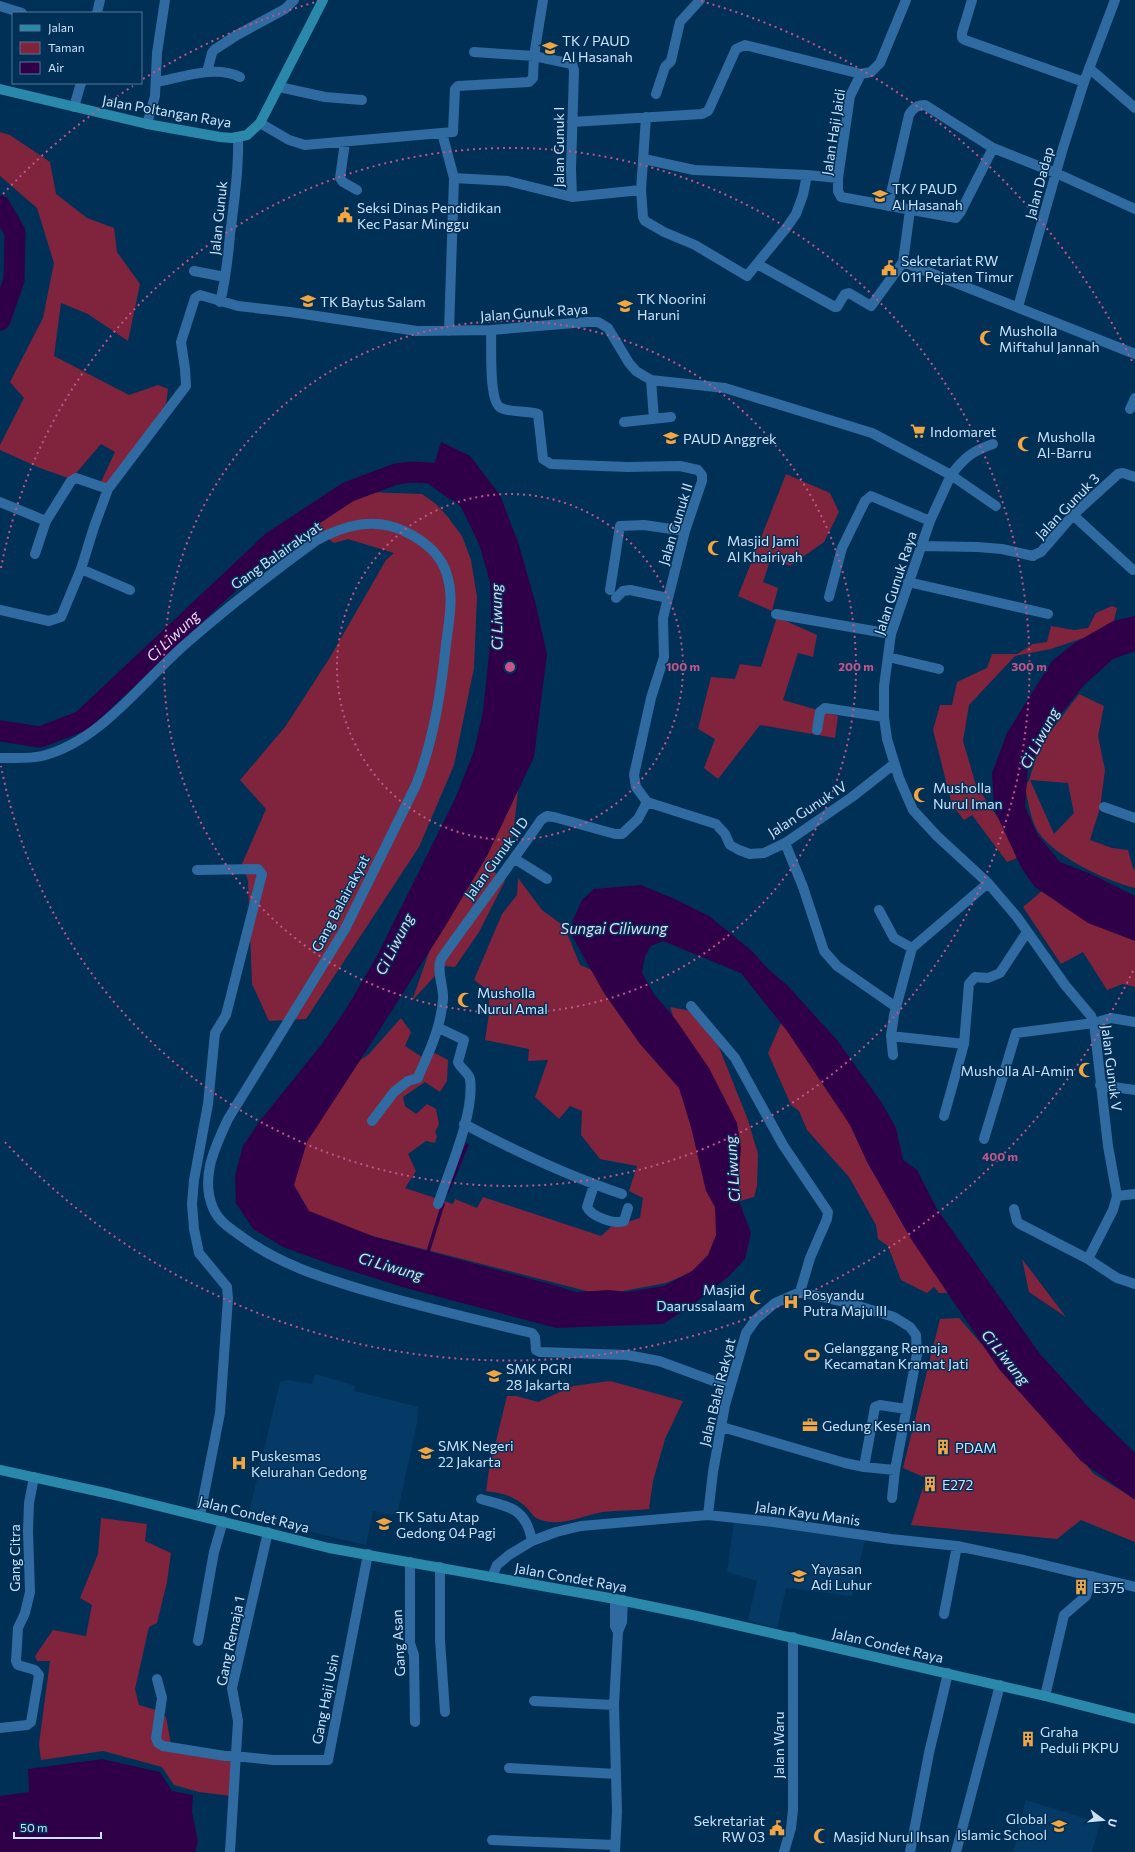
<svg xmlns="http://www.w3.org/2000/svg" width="1135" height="1852" viewBox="0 0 1135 1852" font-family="Commissioner,sans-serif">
<rect width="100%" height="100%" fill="#003056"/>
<!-- built -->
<path fill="#043a65" d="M315,1374L356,1386L354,1391L418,1407L417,1423L397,1515L373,1511L366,1545L248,1517L280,1382L287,1380L312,1384Z
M734,1521L865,1540L852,1596L786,1588L777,1628L748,1620L757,1581L727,1572Z
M1026,1800L1100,1823L1092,1852H1013L1020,1829L1018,1828Z"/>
<!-- green -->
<path fill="#7f243c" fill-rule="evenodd" d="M0,132L10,135L50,162L56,194L87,218L114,228L117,252L140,284L128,341L88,314L61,303L54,356L129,395L158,385L168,389L166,404L108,487L100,484L115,452L101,444L71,479L40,468L0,450V445L24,398L10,382L43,318L54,263L37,208L0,176Z
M786,474L830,493L839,512L824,542L790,566L771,558L763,582L778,588L772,611L738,596Z
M367,492L422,494L436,504L447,516L462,536L471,560L477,597L474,668L454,765L419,847L306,1019L269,1021L252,984L248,880L242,864L266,809L240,780L285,727L329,659L386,560L394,553L348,539L334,543L312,528Z
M1112,606L1117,608L1113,624L1092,635L1051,649L1015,656L969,705L963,741L976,785L1008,833L1017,858L1007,862L972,815L964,820L952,805L933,730L940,705H952L957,682L987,668L992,654H1017L1033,644L1047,642L1051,626L1074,630L1088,628L1096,613Z
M777,617L817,635L813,657L798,653L783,700L838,716L835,738L760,725L718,779L704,768L715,739L698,729L711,677L735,679L740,664L761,667Z
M1079,694L1104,706L1098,736L1105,770L1100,808L1090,840L1112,848L1128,850L1133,868L1135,870V888C1107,881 1047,854 1035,826C1030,815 1028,800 1025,788L1029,780L1040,745ZM1030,780L1068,783L1074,813L1054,834Z
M521,763L513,836L491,869L505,881L479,932L455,967L444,966L412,1001L433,941Z
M518,878L542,910L564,926L580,965L592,970L602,969L699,1116L719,1228L713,1263L666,1283L602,1295L310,1220L283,1202L284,1157L356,1063L368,1055L401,1018L411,1032L405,1046L425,1059L433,1052L448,1060L447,1081L440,1092L425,1082L403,1097L405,1106L416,1114L427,1104L436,1109L439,1124L435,1132L437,1136L435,1143L426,1141L408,1154L416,1171L405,1188L453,1204L455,1199L477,1208L483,1197L601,1236L611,1227L640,1218L643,1198L629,1191L637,1166L600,1159L581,1135L582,1111L570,1106L559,1119L535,1097L548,1060L528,1061L529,1049L485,1040L489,1014V991L474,980L502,914L517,895Z
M1042,891L1068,899L1135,937V987L1123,984L1107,990L1083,952L1061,964L1023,907Z
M670,1007L691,1011L719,1047L748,1120L758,1154L757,1186L754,1197L740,1201L733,1117L675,1022Z
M782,1021L851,1118L950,1293H939L934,1287L927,1293L901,1280L888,1246L878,1239L876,1225L849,1177L807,1130L799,1111L791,1105L768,1053Z
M1022,1259L1066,1317L1029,1292Z
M959,1318L1094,1474L1135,1499V1542L1081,1520L1057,1539L911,1525L926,1478L903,1468L940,1319Z
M610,1381L683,1401L665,1439L653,1481L649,1509C634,1511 618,1510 603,1512C581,1516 560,1528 538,1519C533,1517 531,1512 527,1508C515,1496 502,1493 486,1491L489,1470L507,1396H516L538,1402L573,1386Z
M101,1518L147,1524L145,1541L171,1553L167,1582L157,1623L149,1627L135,1689L139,1705L156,1710L166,1717L172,1750L234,1761L231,1796L199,1792L174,1785L162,1767L103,1751L41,1760L39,1744L50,1661H37L35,1656L53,1630L86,1636L92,1605L80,1598L98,1554Z"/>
<!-- water -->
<path fill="#2f0048" d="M441,442L470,456L500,495L518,542L535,601L547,654L534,757L487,856L443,930L370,1045L307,1142L294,1185L309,1211L375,1237L550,1284L576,1292L609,1290L627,1292L664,1286L692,1271L708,1255L716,1235L715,1207L706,1191L691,1127L679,1088L640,1044L604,993L572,936L573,920L582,900L594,889L641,885L677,900L709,916L752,951L768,969L788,986L837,1040L882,1103L896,1128L903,1160L917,1170L937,1209L1040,1354L1090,1409L1135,1453V1500L1081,1461L999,1369L911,1239L867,1162L850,1125L787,1031L741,973L663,941L651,946L645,956L642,973L654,994L676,1020L709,1068L737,1123L741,1148L737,1196L751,1233L745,1259L728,1277L691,1306L663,1324L556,1328L402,1287L330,1264L283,1247L253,1229L236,1203L235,1176L243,1146L259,1122L322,1044L346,1009L377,956L455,799L474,751L483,712L490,644L491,610L490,582L479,544L461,507L445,492L429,482Z
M1135,616V651L1113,659L1084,685L1049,729L1028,767L1025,806L1037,834L1060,862L1091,874L1135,896V941L1088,923L1035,887L1022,869L994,809L992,773L1007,733L1052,661L1073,644L1113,621Z
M102,1759L160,1772L172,1791L193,1795L192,1812L198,1842L195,1852H0V1796L29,1792L28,1769Z"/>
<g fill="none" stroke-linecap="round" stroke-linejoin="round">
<!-- stream -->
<path stroke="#2f0048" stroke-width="3.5" d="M447,1192L467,1145
M427,1255L443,1204"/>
<!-- river -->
<g stroke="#2f0048" stroke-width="21">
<path d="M0,206L15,232L14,280L0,320"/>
<path id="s1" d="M0,731L40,737L82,721L272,542L348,492L396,474L412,472L431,473L455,490"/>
</g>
<!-- street -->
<path stroke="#2f6aa0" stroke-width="10" d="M972,0L962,33V38L965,40L1084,82
M0,6L22,13
M97,13L100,0
M474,52L534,56L572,64L574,70L571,169L572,197
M1089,68L1135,108
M207,72L212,53L214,50L237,35L285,9L294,0
M861,74L850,96L838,178V191L841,197L956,218L960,213L993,148
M157,82C183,77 215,65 240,77
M279,87L325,97L362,100
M656,94L665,67L671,61L680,22L700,0
M74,107L81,83
M572,122L702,114L708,111L710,107L736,49L745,45L861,74L871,72L880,63L906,0
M260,123L289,140L305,145L453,132L455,89L458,86L529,82L533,78L534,56L543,0
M147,124L155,96L157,53L165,0
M442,133L454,178L449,331
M345,142L340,178L343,182L357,190
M644,159L694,170L807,175L838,178
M454,178L508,181L572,197L641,190L646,117
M641,190L643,217L645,221L664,232L695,245L747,276L787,227L796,214L803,195L807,175
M888,206L909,115C913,108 917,105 925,105L993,148L1056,173L1135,209
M910,210L903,262L1135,354
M757,264L835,307H837L845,294L849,293L871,306L903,262
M194,271L225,277
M220,302C226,280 228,257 230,235C234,202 239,169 238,137
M1018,307L1063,148L1084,82L1115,0
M491,330C492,344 488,402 501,408C512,413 526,410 538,414L543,459L551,464L627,467L680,466L698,470L702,475V481L685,531L663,618L664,657L651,698L634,775L636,787L647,802
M651,380L654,419
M1130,409L1135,398
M624,422L671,417
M993,444C972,451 964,458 951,475L930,521L891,634L884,686V717L887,739L899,778L913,810L937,836L988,883L1017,917L1065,985L1091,1016L1094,1023L1108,1146L1117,1196L1113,1210L1088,1259
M0,502L46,521
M1073,515L1133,570
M921,546L977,547L1002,549L1033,556L1036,554L1041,552L1073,515L1118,474L1123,473L1135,477
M35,554L46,521L71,481L76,478L108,489
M81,569L130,590
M908,582L1048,614
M610,590L620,526L644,525L685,531
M829,597L842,548L865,501L871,496L930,521
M616,598L623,591L630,590L668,598
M0,610L49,621L61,617L81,569L94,527L108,489L186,386L185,369L181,342L195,298L200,295L238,306L290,312L417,331L491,330L587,322H598L608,328L629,363L636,371L651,380L725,388L872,433L951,475L996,506
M776,614L891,634
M888,657L939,669
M817,730L820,712L825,708L884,717
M0,758C14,758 29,759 42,756C102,741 144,679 189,641C230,605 273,572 317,540C345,525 374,517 404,531C423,540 441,553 447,575C454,597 449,621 446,644C441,692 434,739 416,785L345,929L228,1119C215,1147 200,1177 213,1208C218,1220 228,1227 238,1234C278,1264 320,1277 367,1291C422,1307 477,1320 532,1333L535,1337L536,1350L540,1352L627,1355L659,1361L730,1387
M647,802L716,824L725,834L730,845L739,850L750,854L764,853L785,843L852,797L894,764
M1104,807L1135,818
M785,843L803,887L824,951L837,966L896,1007
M515,859L547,879
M197,870L258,869L262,874L226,1015L215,1033L208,1104L194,1180L192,1204L194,1229L199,1253L227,1287L228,1298L220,1413L200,1515
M879,910L894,938L912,948
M691,1006L735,1058L783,1145L828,1212L827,1219L810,1258L800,1292
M891,1036L964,1044L944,1116
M964,1044L969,984L975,977L988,978L1000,973L1027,932
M893,1055L891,1036L894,1015L912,948L988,883
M1100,1085L1135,1090
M372,1121L394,1092L408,1081L418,1078L419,1075C430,1050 441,1027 443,999C444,986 436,972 441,959C474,912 509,867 541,820L547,816L554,817L615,834H622L638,819L647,802
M464,1124C515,1151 568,1176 622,1194
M984,1139L1016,1033L1094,1023L1111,1018L1135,1022
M594,1185L587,1207C591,1216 614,1225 624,1221L628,1208
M1117,1196L1135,1194
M438,1204C449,1171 475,1113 470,1079C469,1073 460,1068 458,1062L464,1040L439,1028
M1014,1209L1017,1221L1020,1224L1088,1259L1117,1278L1135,1284
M722,1427L845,1463L864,1467L875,1407L880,1405L906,1409
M864,1467L895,1470
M481,1499C510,1507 526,1508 532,1541
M708,1515L713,1472L725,1405L746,1333L756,1319L775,1303L800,1292L852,1304L894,1317L910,1327L916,1335L917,1354L895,1470L892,1498
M410,1562V1643L414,1655L415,1722
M440,1567V1640L445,1712
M492,1577L497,1565L509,1555L532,1541L556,1532L581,1526L708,1515L773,1522L891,1539L957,1546L1024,1560L1135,1587
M615,1599V1626L618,1632
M944,1614L957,1546
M198,1641L214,1552L223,1521
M157,1679L162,1698L156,1738L158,1743L163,1746L225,1756H236L273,1760H328L368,1554
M1045,1696L1064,1615L1086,1596L1092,1576
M534,1701L614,1705
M0,1728L27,1725L31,1722L39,1675L35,1670L18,1665L16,1661L18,1628L25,1613L30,1592L28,1531L29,1503L34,1477
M509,1768L616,1774
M492,1840L615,1845
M230,1852L238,1721L232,1688L268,1532
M615,1852L617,1811L614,1705L618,1632L622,1622L623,1600
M784,1852L791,1828L793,1810V1637
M910,1852L929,1753L948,1673
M956,1852L1000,1685"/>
<!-- secondary -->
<path stroke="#2a88ab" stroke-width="10" d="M0,89L147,124L220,137L232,138L247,135L260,123L323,0
M0,1470L110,1494L329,1548L615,1599L697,1616L1045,1696L1135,1719"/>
</g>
<!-- distance rings -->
<g fill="none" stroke="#c4558b" stroke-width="2" stroke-dasharray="2 4">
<circle cx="510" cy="667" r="173"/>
<circle cx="510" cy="667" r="346"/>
<path d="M1 568A519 519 0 1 1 1 766"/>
<path d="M1133 971A693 693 0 0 1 3 1140M3 194A693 693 0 0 1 133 86M143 79A693 693 0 0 1 319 1M701 1A693 693 0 0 1 1133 363"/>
</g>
<!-- icons -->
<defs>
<g id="school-bare" transform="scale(1.2)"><path d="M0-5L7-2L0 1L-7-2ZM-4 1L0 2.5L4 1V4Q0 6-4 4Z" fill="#f2a541" stroke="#003056" stroke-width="2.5" paint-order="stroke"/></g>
<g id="civic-bare" transform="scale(1.2)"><path d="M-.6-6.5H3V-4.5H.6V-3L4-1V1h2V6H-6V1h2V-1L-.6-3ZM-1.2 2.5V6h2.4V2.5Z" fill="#f2a541" stroke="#003056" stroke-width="2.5" paint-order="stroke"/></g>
<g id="mosque-bare" transform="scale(1.2)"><path d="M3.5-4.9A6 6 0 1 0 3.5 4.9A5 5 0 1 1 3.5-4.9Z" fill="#f2a541" stroke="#003056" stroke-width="2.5" paint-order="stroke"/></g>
<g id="supermarket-bare" transform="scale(1.2)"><path d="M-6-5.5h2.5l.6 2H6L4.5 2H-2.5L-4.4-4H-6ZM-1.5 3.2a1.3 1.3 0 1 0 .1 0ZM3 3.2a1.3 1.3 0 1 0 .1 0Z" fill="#f2a541" stroke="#003056" stroke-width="2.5" paint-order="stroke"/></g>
<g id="hospital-bare" transform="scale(1.2)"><path d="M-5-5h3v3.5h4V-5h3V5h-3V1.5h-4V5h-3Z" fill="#f2a541" stroke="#003056" stroke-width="2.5" paint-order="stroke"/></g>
<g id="stadium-bare" transform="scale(1.2)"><path d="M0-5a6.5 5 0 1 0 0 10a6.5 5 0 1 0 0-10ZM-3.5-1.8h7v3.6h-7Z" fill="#f2a541" stroke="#003056" stroke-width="2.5" paint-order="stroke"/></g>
<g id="office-bare" transform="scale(1.2)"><path d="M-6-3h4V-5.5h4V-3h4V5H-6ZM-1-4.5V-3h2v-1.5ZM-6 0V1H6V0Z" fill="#f2a541" stroke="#003056" stroke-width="2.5" paint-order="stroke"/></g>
<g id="building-bare" transform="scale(1.2)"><path d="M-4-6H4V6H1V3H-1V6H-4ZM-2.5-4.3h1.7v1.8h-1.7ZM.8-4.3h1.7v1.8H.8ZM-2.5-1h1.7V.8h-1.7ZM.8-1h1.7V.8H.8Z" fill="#f2a541" stroke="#003056" stroke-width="2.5" paint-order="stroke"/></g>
</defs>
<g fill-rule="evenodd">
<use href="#school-bare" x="550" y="48"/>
<use href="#school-bare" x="880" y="196"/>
<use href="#civic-bare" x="345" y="215"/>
<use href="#civic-bare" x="889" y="268"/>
<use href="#school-bare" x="308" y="301"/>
<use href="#school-bare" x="625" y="306"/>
<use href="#mosque-bare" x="987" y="338"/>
<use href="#supermarket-bare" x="918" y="431"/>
<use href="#school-bare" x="671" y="438"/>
<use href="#mosque-bare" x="1025" y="444"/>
<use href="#mosque-bare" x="715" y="548"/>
<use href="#mosque-bare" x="921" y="795"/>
<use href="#mosque-bare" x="465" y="1000"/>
<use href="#mosque-bare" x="1086" y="1070"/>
<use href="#mosque-bare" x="757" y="1297"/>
<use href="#hospital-bare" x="791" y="1302"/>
<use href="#stadium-bare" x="812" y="1355"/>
<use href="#school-bare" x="494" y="1376"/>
<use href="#office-bare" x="810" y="1425"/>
<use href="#building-bare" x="943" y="1447"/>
<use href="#school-bare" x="426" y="1453"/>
<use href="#hospital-bare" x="239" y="1463"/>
<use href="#building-bare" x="930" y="1484"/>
<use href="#school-bare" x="384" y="1524"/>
<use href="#school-bare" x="799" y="1576"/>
<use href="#building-bare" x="1081" y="1587"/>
<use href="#building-bare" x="1028" y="1739"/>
<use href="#school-bare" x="1059" y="1826"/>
<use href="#civic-bare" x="777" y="1828"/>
<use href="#mosque-bare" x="821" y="1836"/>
</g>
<g text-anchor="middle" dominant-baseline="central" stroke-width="3" stroke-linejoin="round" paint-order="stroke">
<!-- poi labels -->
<g font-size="14" fill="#cae2fb" stroke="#003056" text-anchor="start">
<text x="562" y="40">TK / PAUD<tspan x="562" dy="16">Al Hasanah</tspan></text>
<text x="892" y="188">TK/ PAUD<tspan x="892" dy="16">Al Hasanah</tspan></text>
<text x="357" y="207">Seksi Dinas Pendidikan<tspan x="357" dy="16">Kec Pasar Minggu</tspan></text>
<text x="901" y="260">Sekretariat RW<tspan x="901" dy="16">011 Pejaten Timur</tspan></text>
<text x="637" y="298">TK Noorini<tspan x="637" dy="16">Haruni</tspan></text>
<text x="320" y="301">TK Baytus Salam</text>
<text x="999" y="330">Musholla<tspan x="999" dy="16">Miftahul Jannah</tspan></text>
<text x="930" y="431">Indomaret</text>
<text x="1037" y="436">Musholla<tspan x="1037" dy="16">Al-Barru</tspan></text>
<text x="683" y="438">PAUD Anggrek</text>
<text x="727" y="540">Masjid Jami<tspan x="727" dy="16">Al Khairiyah</tspan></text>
<text x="933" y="787">Musholla<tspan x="933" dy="16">Nurul Iman</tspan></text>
<text x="477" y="992">Musholla<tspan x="477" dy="16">Nurul Amal</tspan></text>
<text x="1074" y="1070" text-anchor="end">Musholla Al-Amin</text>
<text x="745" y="1289" text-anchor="end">Masjid<tspan x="745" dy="16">Daarussalaam</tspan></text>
<text x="803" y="1294">Posyandu<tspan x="803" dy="16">Putra Maju III</tspan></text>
<text x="824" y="1347">Gelanggang Remaja<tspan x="824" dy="16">Kecamatan Kramat Jati</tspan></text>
<text x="506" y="1368">SMK PGRI<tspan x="506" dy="16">28 Jakarta</tspan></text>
<text x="822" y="1425">Gedung Kesenian</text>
<text x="438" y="1445">SMK Negeri<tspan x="438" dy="16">22 Jakarta</tspan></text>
<text x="955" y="1447">PDAM</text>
<text x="251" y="1455">Puskesmas<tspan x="251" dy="16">Kelurahan Gedong</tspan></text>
<text x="942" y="1484">E272</text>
<text x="396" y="1516">TK Satu Atap<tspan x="396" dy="16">Gedong 04 Pagi</tspan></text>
<text x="811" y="1568">Yayasan<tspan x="811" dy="16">Adi Luhur</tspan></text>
<text x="1093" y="1587">E375</text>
<text x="1040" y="1731">Graha<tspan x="1040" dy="16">Peduli PKPU</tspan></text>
<text x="1047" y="1818" text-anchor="end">Global<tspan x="1047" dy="16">Islamic School</tspan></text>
<text x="765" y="1820" text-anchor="end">Sekretariat<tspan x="765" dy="16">RW 03</tspan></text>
<text x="833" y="1836">Masjid Nurul Ihsan</text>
</g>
<!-- street labels -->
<g font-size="14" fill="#cae2fb" stroke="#003056">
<text transform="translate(167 111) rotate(10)">Jalan Poltangan Raya</text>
<text transform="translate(833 132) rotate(-81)">Jalan Haji Jaidi</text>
<text transform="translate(558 147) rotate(-90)">Jalan Gunuk I</text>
<text transform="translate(1039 183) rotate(-75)">Jalan Dadap</text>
<text transform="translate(218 218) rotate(-84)">Jalan Gunuk</text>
<text transform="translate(534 312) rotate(-4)">Jalan Gunuk Raya</text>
<text transform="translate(1067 506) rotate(-46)">Jalan Gunuk 3</text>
<text transform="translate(675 524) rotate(-73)">Jalan Gunuk II</text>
<text transform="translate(276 555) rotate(-35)">Gang Balairakyat</text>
<text transform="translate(895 583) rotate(-72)">Jalan Gunuk Raya</text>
<text transform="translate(807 809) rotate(-33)">Jalan Gunuk IV</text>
<text transform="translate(496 858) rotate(-54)">Jalan Gunuk II D</text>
<text transform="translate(340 903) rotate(-62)">Gang Balairakyat</text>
<text transform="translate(1112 1068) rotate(83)">Jalan Gunuk V</text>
<text transform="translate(717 1392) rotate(-76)">Jalan Balai Rakyat</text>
<text transform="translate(808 1513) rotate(8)">Jalan Kayu Manis</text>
<text transform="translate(254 1514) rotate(14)">Jalan Condet Raya</text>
<text transform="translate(14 1558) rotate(-90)">Gang Citra</text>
<text transform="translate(571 1577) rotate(10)">Jalan Condet Raya</text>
<text transform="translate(230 1641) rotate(-78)">Gang Remaja 1</text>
<text transform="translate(398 1643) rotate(-93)">Gang Asan</text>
<text transform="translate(888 1645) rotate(13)">Jalan Condet Raya</text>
<text transform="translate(325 1699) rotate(-79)">Gang Haji Usin</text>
<text transform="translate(778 1745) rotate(-90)">Jalan Waru</text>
</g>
<!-- water labels -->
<g font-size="15" font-style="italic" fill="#e7daf3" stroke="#003056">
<text transform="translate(496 617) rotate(-91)">Ci Liwung</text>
<text stroke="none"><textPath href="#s1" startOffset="210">Ci Liwung</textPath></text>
<text transform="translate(1039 738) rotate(-62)">Ci Liwung</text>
<text x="614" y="928">Sungai Ciliwung</text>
<text transform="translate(394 944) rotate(-63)">Ci Liwung</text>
<text transform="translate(732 1169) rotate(-94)">Ci Liwung</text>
<text transform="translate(391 1266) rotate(16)">Ci Liwung</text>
<text transform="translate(1006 1357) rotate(51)">Ci Liwung</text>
</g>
</g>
<circle cx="510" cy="667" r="6" fill="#c4558b" stroke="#003056" stroke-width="2"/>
<g font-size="12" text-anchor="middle" font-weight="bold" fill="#c4558b" stroke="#003056" stroke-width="3" stroke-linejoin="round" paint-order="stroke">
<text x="683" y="671">100 m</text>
<text x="856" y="671">200 m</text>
<text x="1029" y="671">300 m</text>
<text x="1000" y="1161">400 m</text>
</g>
<!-- legend -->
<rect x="12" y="12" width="130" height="72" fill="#003056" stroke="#517798"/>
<rect x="20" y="25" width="20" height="6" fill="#2a88ab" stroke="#517798"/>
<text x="48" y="32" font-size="12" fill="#cae2fb">Jalan</text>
<rect x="20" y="42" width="20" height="12" fill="#7f243c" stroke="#517798"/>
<text x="48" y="52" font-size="12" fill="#cae2fb">Taman</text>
<rect x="20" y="62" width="20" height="12" fill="#2f0048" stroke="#517798"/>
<text x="48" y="72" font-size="12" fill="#cae2fb">Air</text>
<!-- north arrow -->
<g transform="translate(1103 1820) rotate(106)" stroke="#003056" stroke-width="3" paint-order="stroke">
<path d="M0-3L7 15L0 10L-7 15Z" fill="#cae2fb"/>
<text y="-6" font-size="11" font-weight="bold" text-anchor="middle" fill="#cae2fb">U</text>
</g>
<!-- scale -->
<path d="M14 1832v6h87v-6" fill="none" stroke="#cae2fb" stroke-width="2"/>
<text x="20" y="1832" font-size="12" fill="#cae2fb" stroke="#003056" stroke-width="3" paint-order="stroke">50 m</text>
</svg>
